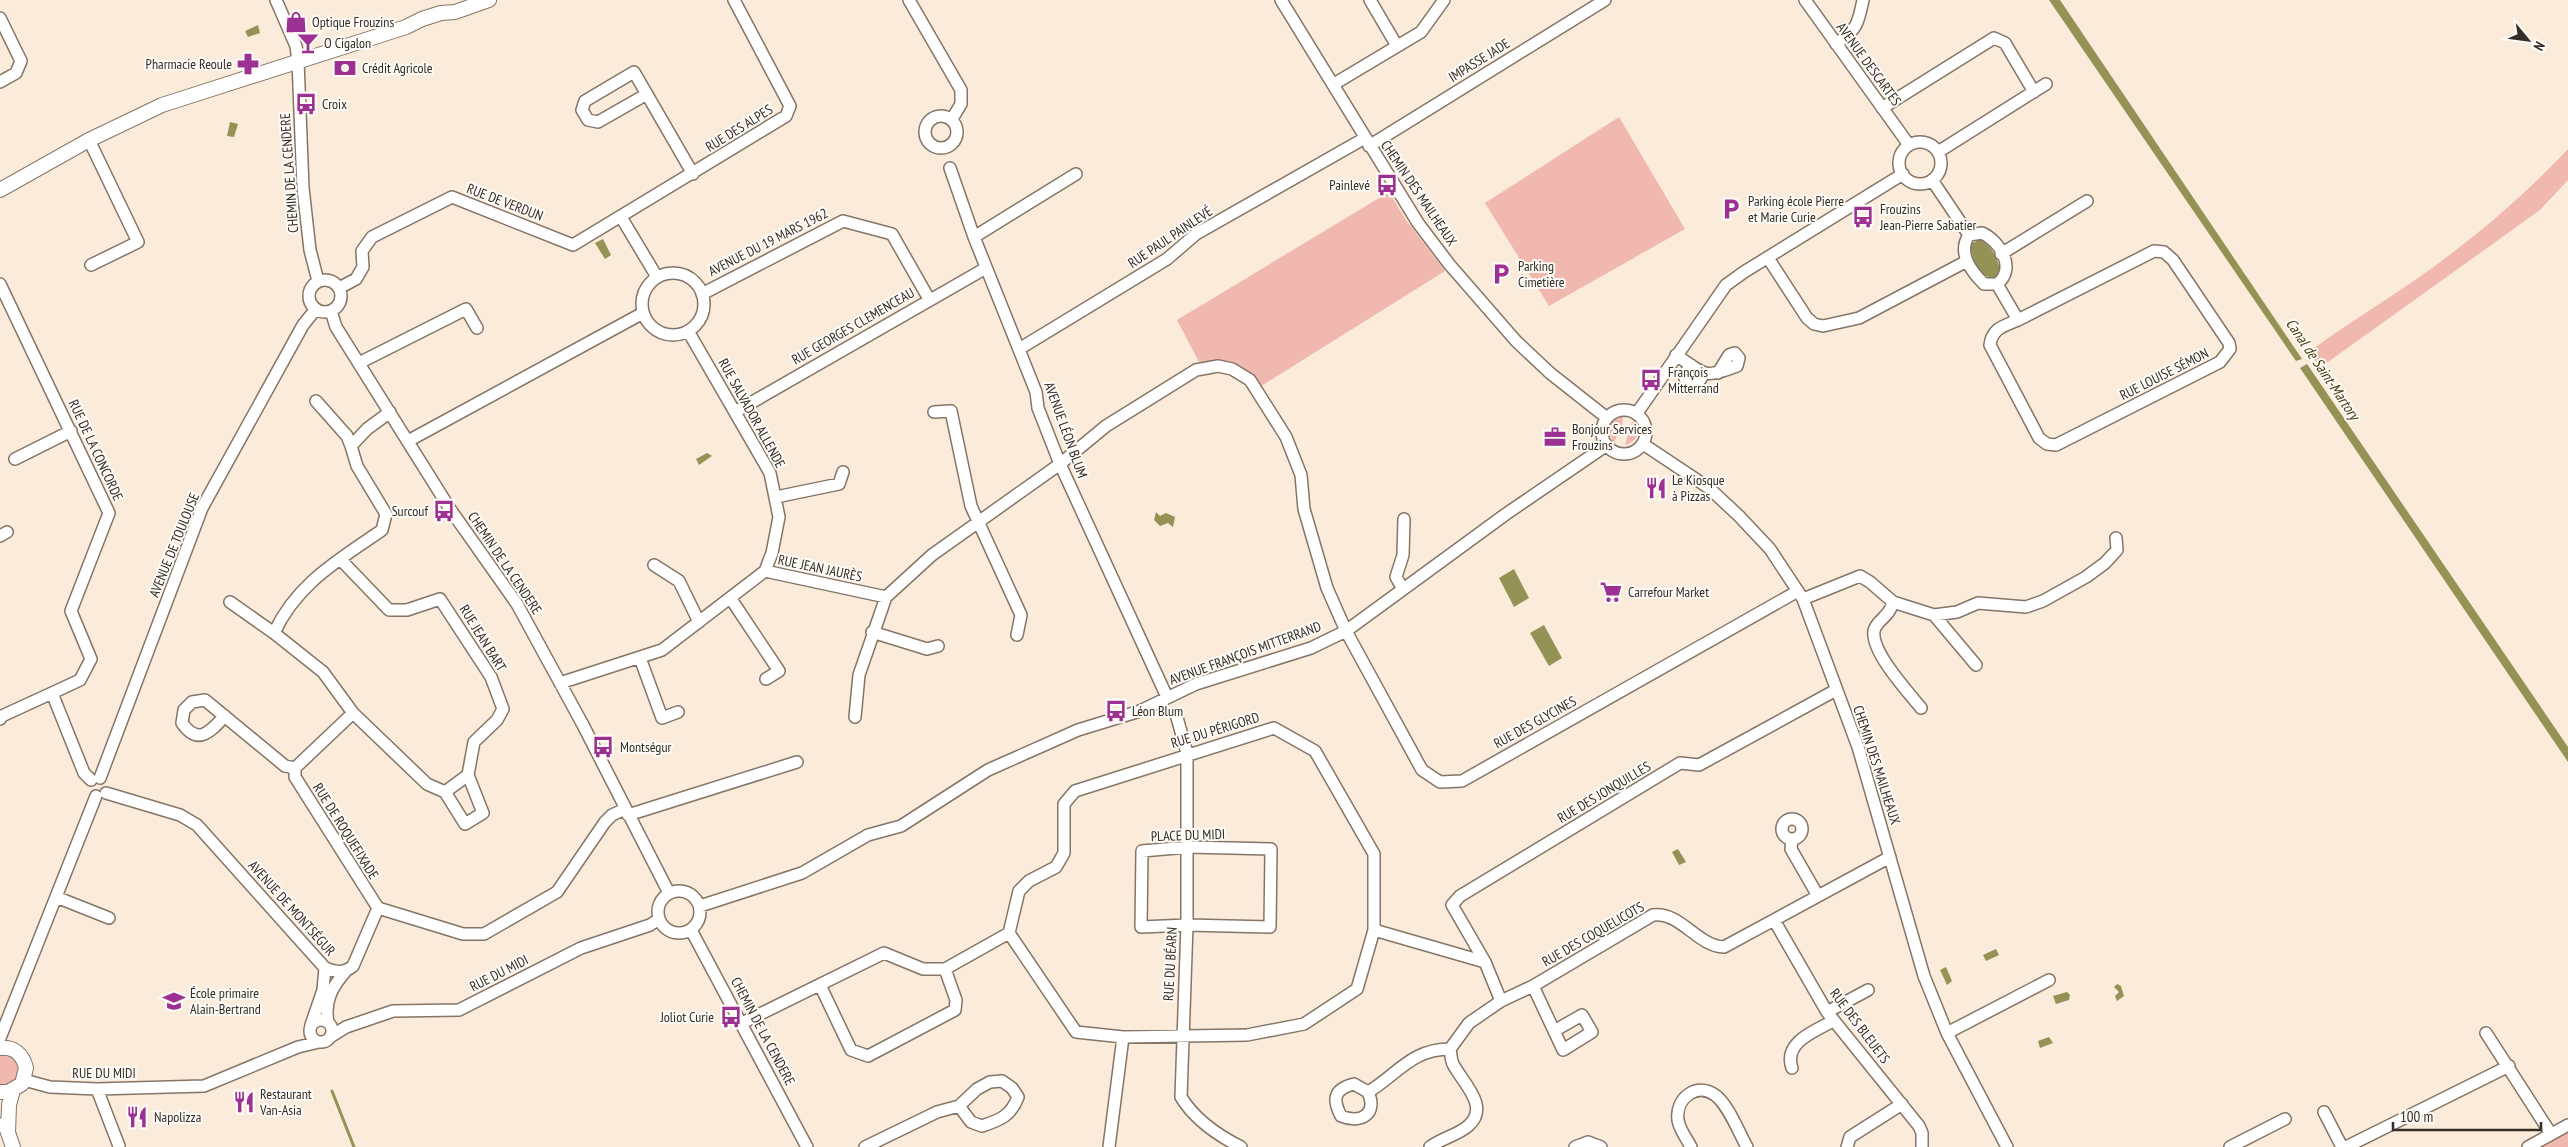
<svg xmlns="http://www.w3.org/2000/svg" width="2568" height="1147" viewBox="0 0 2568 1147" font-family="'PT Sans Narrow',sans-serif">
<rect width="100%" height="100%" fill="#fbebda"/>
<!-- green -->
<path fill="#f0b8ae" d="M1619,117L1685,229L1549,306L1485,203Z
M2568,149V180L2540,210L2321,367L2308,353C2343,326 2381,304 2418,278C2472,240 2523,197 2568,149Z
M1389,192L1406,220L1445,271L1261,386C1244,370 1224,358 1200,364L1177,320Z
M1623,416L1622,426L1614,442C1606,431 1610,420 1623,416Z
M1634,421C1641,432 1637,442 1625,445L1631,424Z
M0,1055L13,1057L19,1065L16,1079L8,1085H0Z
M2568,1131V1147H2541Z"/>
<!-- water -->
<path fill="#959256" d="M2049,0H2060L2302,359L2296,361Z
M258,25L260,33L248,37L245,31Z
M230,122L238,124L234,137L227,136Z
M603,239L611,255L605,259L595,243Z
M1980,239C1991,244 2000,262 2000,273C1986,289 1969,257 1971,244Z
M2307,364L2568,747V762L2300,368Z
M707,453L712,456L699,465L696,459Z
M1156,512L1160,516L1166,513L1175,517L1173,527L1168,523L1160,526L1154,520Z
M1514,569L1529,598L1514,607L1499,578Z
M1544,625L1562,658L1549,666L1530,633Z
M1678,849L1686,862L1679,865L1672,852Z
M1996,949L1999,955L1986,961L1983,955Z
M1946,967L1952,981L1947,985L1940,970Z
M2117,984L2121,986L2124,996L2117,1001L2115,996L2119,992L2114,987Z
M2067,992L2070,995L2069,1000L2056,1004L2053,996Z
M2049,1037L2053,1043L2040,1048L2038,1041Z"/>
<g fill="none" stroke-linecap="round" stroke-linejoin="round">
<!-- stream -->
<path stroke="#959256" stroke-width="3" d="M332,1091L354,1147"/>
<!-- minor casing -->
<g stroke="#847567" stroke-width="14">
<path id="minor" d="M276,0L296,46L298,61L303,188L310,250L318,281
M909,0L961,90V104L952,119
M1281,0L1418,223L1449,264L1516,341L1550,373L1607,418
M1370,0L1397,46
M1805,0L1909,145
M0,18L21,61L16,73L0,82
M1836,44C1857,29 1858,25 1863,0
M1334,84L1421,32L1444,0
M647,94L598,122L588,120L582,110L585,101L634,72L693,174
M1882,108L1994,38L2005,43L2034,92
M925 132a16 16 0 1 1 32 0a16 16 0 1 1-32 0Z
M89,140L138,242L91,265
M1899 163a21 21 0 1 1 42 0a21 21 0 1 1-42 0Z
M1369,146L1605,0
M1938,152L2046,84
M950,168L974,237L1036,392L1038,408L1060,464L1167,697
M1932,180L1969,235
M621,217L657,277
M1982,233C2000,241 2017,269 1997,284H1984C1971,271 1957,253 1969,235Z
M974,237L1076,174
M2001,254L2087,201
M1768,258L1807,318L1814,324L1823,326L1859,318L1967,261
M642 304a31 31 0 1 1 62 0a31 31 0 1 1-62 0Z
M309 296a16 16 0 1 1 32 0a16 16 0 1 1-32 0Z
M0,284L109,513L71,611L91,659L80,680L52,693L84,773L91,780
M1997,284L2018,320C2004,326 1992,328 1990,345L2039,438L2047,444L2056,445L2220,362L2230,349L2229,343L2173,260L2164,252L2154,251L2018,320
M339,288L356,279L363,267L362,251L372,237L452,197L573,245L786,116L790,106L734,0
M702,294L843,221L892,234L929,299
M331,311L336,327L450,509L517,604L583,725L669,893
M688,331L770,473L779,517L772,553L765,571
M1019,349L1167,259L1196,234L1365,138
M1676,355C1706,375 1702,379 1737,366L1739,358L1735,353L1729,355L1718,373
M359,363L466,309L477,328
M1691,365L1684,375L1686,381L1700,380L1704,373
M316,401L347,436L351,446
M1602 432a22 22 0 1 1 44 0a22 22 0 1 1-44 0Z
M735,412L986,268
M934,412L951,411L971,506L1021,615L1017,635
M1637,413L1726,285L1744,272L1903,174
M408,441L643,313
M1643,444L1709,488L1739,516L1770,549L1803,599L1858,747L1924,976L1947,1033L2007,1147
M15,459L71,431
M776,497L839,484L843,472
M0,536L7,532
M340,559L389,610H407L440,599L491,677L503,709L497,720L474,742L468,775L445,792L427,784L353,713
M654,565L679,581L699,622
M1403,589L1396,577L1403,555L1404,519
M731,599L779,671L766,679
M1803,599L1860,576L1870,582L1893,602L1934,615L1957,612L1978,603L2026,607L2043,601L2086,577L2105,563L2117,550L2116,538
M230,602L274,633
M1893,602C1890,617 1876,620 1874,631C1871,652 1908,692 1921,708
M1934,615L1976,665
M872,632L927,649L938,646
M640,658L662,718L678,712
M560,683L662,650L765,571L886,597L932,555L1060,464L1106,426L1196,370L1218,366L1232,369L1250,380L1286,437L1301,475L1304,509L1327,588L1346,631L1422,770L1440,782L1462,781L1798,591
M1176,714L1187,753V925L1181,1097C1195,1120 1217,1135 1241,1147
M225,716C210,732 198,746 182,723L184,710L192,702L205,700L285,766L295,768
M855,717L859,675L886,597
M0,719L2,716L52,693
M1274,728L1315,751L1374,854V930L1357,989L1304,1024L1247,1035L1123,1037L1076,1032L1009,933L1019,891L1029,881L1056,867L1064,853V804L1075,791Z
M295,768L353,713L323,672L274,633C297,583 339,560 382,530L386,514L357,466L351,446L367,429L390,412
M295,768V777L378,908
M100,778L202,508L303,325L316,309
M445,792L465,824L483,813L468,775
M106,793L180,815L197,825L325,968C336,972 343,974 353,966L378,908L463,934H484L557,892L605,822L612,815L625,809
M628,815L797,762
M1782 829a10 10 0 1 1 20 0a10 10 0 1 1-20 0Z
M1792,839L1791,849L1818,896
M1188,847L1271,849L1270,927L1187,925L1141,927L1142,851Z
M658 912a21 21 0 1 1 42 0a21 21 0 1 1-42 0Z
M56,897L109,918
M700,906L802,873L868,835L901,826L988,770L1078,730L1140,711L1196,684L1311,648L1346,631L1506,514L1607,445
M1774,920L1827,1012L1919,1126L1922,1133V1147
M691,930L807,1147
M1374,930L1485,962L1501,1001L1533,986L1653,915C1680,911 1697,946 1724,947L1890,857
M1485,962L1452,905L1460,896L1680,763L1699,765L1836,690
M820,985L851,1050L868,1056L955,1010L956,1000L945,969
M1533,986L1563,1050L1592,1032L1582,1015L1554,1031
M1827,1012L1868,990
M310 1031a11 11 0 1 1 22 0a11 11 0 1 1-22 0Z
M328,1022C324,1001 332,987 346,971
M742,1023L884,953L923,969H945L1009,933
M311,1025L323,990L325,968
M1947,1033L2049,980
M2486,1033L2551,1134
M330,1037L346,1027L393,1011L459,1010L581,948L650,925L659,919
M0,1038L96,796
M1792,1068C1783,1042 1815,1031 1833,1021
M24,1080L50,1087L97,1089L204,1086L298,1047L319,1042
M97,1089L119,1146
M1368,1092C1378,1114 1361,1124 1341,1116C1332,1099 1334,1089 1354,1084L1368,1092C1397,1075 1411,1049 1450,1049
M2324,1112L2342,1147
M865,1147L937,1112L959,1106L977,1089L990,1082L1002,1081L1012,1088L1018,1097C1011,1116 1000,1120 982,1126L971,1122L959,1106
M1109,1147L1123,1037
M1430,1147C1442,1138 1458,1135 1468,1126C1491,1107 1462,1082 1453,1064C1451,1060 1451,1054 1450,1049L1469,1023L1501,1001
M1575,1147L1588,1142L1601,1147
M1691,1147C1687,1139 1679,1129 1678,1120C1675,1098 1697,1082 1715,1095C1728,1104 1739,1133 1747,1147
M1847,1147L1850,1137L1902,1104
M2230,1147L2285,1119
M2346,1147L2509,1066
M2528,1147L2568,1125"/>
</g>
<!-- major casing -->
<g stroke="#847567" stroke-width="16">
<path id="major" d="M0,190L89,140L162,105L406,27L422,19L441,13L455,12L489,0
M0,1048C14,1046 23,1055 26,1068L22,1084L8,1092H0
M5,1124L13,1147
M8,1133L9,1105L13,1090"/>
</g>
<!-- minor -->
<use href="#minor" stroke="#fff" stroke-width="11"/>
<!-- major -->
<use href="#major" stroke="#fff" stroke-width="14"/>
</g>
<!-- icons -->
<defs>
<g id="shop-bare" transform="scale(1.725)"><path d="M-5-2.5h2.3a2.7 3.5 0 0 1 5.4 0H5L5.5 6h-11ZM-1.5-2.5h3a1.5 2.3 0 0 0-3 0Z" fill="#9c3193" stroke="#fefbf7" stroke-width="2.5" paint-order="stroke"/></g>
<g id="bar-bare" transform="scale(1.725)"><path d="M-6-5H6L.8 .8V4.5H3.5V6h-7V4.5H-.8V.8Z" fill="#9c3193" stroke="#fefbf7" stroke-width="2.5" paint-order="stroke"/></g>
<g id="pharmacy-bare" transform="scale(1.725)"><path d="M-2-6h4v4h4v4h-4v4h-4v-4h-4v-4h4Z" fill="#9c3193" stroke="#fefbf7" stroke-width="2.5" paint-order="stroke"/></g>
<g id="bank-bare" transform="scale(1.725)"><path d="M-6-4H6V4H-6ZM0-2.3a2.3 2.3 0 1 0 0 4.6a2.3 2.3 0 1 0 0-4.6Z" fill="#9c3193" stroke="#fefbf7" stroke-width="2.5" paint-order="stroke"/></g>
<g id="bus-bare" transform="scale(1.725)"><path d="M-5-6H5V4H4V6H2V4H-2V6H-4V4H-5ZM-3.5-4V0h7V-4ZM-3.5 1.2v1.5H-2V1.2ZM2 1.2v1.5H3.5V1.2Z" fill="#9c3193" stroke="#fefbf7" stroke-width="2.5" paint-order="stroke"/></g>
<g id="parking-bare" transform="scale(1.725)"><path d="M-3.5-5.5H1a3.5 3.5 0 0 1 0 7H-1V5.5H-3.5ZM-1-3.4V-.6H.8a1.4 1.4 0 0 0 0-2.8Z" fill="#9c3193" stroke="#fefbf7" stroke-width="2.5" paint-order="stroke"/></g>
<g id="office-bare" transform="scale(1.725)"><path d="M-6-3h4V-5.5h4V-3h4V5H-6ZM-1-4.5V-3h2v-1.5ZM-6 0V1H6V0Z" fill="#9c3193" stroke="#fefbf7" stroke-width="2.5" paint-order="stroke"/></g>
<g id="restaurant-bare" transform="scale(1.725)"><path d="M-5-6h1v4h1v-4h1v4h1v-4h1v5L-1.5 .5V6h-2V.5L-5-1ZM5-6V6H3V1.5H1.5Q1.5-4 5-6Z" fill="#9c3193" stroke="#fefbf7" stroke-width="2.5" paint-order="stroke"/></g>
<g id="supermarket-bare" transform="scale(1.725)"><path d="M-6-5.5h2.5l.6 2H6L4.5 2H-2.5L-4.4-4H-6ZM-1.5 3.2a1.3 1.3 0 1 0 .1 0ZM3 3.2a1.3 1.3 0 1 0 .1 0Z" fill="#9c3193" stroke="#fefbf7" stroke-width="2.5" paint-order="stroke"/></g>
<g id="school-bare" transform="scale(1.725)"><path d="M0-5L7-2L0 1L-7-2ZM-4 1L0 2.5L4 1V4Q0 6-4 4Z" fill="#9c3193" stroke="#fefbf7" stroke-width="2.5" paint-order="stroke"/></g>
</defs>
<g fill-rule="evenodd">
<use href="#shop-bare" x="296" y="22"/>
<use href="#bar-bare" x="308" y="43"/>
<use href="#pharmacy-bare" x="248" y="64"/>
<use href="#bank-bare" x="345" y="68"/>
<use href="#bus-bare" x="306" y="104"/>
<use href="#bus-bare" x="1387" y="185"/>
<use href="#parking-bare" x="1731" y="209"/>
<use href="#bus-bare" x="1863" y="217"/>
<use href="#parking-bare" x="1501" y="274"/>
<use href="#bus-bare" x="1651" y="380"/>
<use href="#office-bare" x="1555" y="437"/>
<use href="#restaurant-bare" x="1656" y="488"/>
<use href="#bus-bare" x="444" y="511"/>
<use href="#supermarket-bare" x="1611" y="592"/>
<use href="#bus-bare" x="1116" y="711"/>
<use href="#bus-bare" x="603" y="747"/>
<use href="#school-bare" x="174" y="1001"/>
<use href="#bus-bare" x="731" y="1017"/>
<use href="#restaurant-bare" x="244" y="1102"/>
<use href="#restaurant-bare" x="137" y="1117"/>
</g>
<g text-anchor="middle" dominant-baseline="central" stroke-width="4" stroke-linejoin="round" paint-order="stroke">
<!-- poi labels -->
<g font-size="14" fill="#332d27" stroke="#fefbf7" text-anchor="start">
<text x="312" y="22">Optique Frouzins</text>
<text x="324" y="43">O Cigalon</text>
<text x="232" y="64" text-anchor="end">Pharmacie Reoule</text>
<text x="362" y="68">Crédit Agricole</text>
<text x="322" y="104">Croix</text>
<text x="1370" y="185" text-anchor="end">Painlevé</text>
<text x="1748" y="201">Parking école Pierre<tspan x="1748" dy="16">et Marie Curie</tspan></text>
<text x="1880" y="209">Frouzins<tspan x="1880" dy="16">Jean-Pierre Sabatier</tspan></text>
<text x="1518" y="266">Parking<tspan x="1518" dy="16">Cimetière</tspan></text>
<text x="1668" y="372">François<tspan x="1668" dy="16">Mitterrand</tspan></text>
<text x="1572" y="429">Bonjour Services<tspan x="1572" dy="16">Frouzins</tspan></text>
<text x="1672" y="480">Le Kiosque<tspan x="1672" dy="16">à Pizzas</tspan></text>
<text x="428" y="511" text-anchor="end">Surcouf</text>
<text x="1628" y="592">Carrefour Market</text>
<text x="1132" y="711">Léon Blum</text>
<text x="620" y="747">Montségur</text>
<text x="190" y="993">École primaire<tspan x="190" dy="16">Alain-Bertrand</tspan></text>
<text x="714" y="1017" text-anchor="end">Joliot Curie</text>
<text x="260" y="1094">Restaurant<tspan x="260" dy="16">Van-Asia</tspan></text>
<text x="154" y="1117">Napolizza</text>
</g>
<!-- street labels -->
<g font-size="14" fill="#332d27" stroke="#fefbf7">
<text transform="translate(1479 60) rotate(-32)">IMPASSE JADE</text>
<text transform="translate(1869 64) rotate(54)">AVENUE DESCARTES</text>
<text transform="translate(739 128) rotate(-32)">RUE DES ALPES</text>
<text transform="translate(289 173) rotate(-94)">CHEMIN DE LA CENDERE</text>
<text transform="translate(1419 193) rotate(56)">CHEMIN DES MAILHEAUX</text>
<text transform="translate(505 202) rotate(21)">RUE DE VERDUN</text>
<text transform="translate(1170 237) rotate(-34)">RUE PAUL PAINLEVÉ</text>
<text transform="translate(768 242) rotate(-27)">AVENUE DU 19 MARS 1962</text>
<text transform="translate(853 326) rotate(-30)">RUE GEORGES CLEMENCEAU</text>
<text transform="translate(2164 374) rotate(-27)">RUE LOUISE SÉMON</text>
<text transform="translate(752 413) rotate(61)">RUE SALVADOR ALLENDE</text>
<text transform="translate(1066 430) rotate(70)">AVENUE LÉON BLUM</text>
<text transform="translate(96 450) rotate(65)">RUE DE LA CONCORDE</text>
<text transform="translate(174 545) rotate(-68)">AVENUE DE TOULOUSE</text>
<text transform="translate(505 563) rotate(56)">CHEMIN DE LA CENDERE</text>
<text transform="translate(820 568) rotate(12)">RUE JEAN JAURÈS</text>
<text transform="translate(483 638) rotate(58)">RUE JEAN BART</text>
<text transform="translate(1245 653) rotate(-20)">AVENUE FRANÇOIS MITTERRAND</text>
<text transform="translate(1535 722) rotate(-29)">RUE DES GLYCINES</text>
<text transform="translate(1215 730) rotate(-17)">RUE DU PÉRIGORD</text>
<text transform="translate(1877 765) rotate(72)">CHEMIN DES MAILHEAUX</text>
<text transform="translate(1604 792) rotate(-31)">RUE DES JONQUILLES</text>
<text transform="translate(346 831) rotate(58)">RUE DE ROQUEFIXADE</text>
<text transform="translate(1188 835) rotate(-2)">PLACE DU MIDI</text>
<text transform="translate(292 908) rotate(48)">AVENUE DE MONTSÉGUR</text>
<text transform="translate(1593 934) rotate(-30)">RUE DES COQUELICOTS</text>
<text transform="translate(1170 964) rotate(-87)">RUE DU BÉARN</text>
<text transform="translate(499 973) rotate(-27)">RUE DU MIDI</text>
<text transform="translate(1860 1026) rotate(53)">RUE DES BLEUETS</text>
<text transform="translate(763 1031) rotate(62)">CHEMIN DE LA CENDERE</text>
<text x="104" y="1073">RUE DU MIDI</text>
</g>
<!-- water labels -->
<g font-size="15" font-style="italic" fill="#413f0e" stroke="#fefbf7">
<text transform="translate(2323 369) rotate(56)">Canal de Saint-Martory</text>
</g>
</g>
<!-- north arrow -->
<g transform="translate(2528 40) rotate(119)" stroke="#fefbf7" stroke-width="4" paint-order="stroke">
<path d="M0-4L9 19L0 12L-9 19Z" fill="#332d27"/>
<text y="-8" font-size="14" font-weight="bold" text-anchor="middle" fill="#332d27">N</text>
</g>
<!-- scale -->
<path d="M2393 1122v8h148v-8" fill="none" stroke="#332d27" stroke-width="2.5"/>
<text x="2400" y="1122" font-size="15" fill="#332d27" stroke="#fefbf7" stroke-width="4" paint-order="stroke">100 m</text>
</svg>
